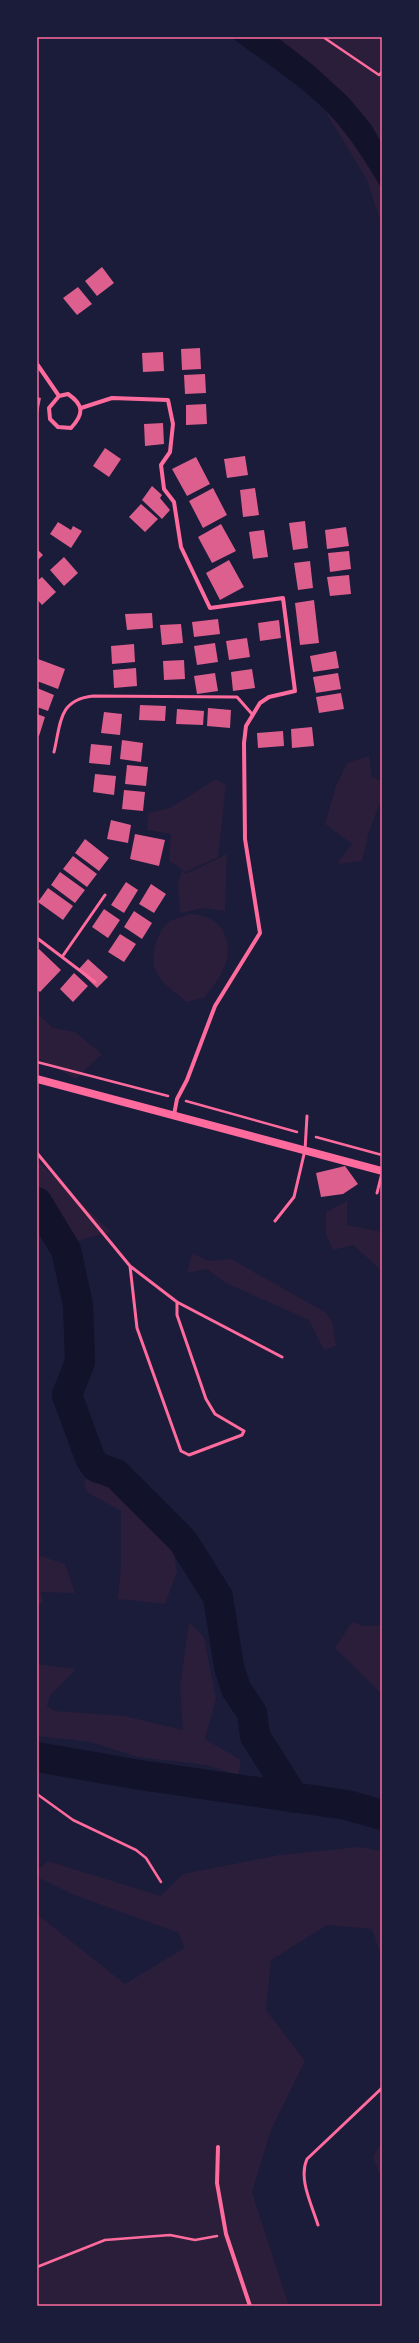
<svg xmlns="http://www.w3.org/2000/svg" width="419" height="2343" viewBox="0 0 419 2343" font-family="Ubuntu,sans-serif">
<rect width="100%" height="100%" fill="#1b1b3a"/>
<!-- green -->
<path fill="#2a1e3b" d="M252,37H382V226L367,180L316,96Z
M369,756L372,777L382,781V806L379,805L369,832L362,861L337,864L352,844L325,824L336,786L347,763Z
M216,779L226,785L218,857L186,872L169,861L171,834L147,830L148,813L170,808Z
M227,854L225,911L204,908L180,913L178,883L182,870L186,874Z
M191,914C223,915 237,944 222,972C218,981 210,990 204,998L187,1002C176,993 160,983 155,969C150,956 157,931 168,923C174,918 184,916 191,914Z
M39,1015L53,1028L75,1032L102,1054L76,1079L37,1058V1016Z
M37,1160L111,1232L80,1240L56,1258L37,1218Z
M347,1201V1225L382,1232L381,1270L353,1245L333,1250L326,1234V1212Z
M192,1253L208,1261L231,1259L325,1312L332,1321L336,1346L324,1350L309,1320L226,1283L207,1269L187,1273Z
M89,1469L125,1487L121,1499L173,1546L177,1572L165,1604L118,1599L121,1566V1511L88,1493L84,1486Z
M41,1556L65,1564L75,1593L41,1592L43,1602L37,1606V1565Z
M189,1622L204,1637L216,1699L205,1739L241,1760L238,1775L206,1765L138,1757L90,1742L37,1736V1664L76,1669L50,1696L47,1706L55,1711L125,1716L183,1730L180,1687Z
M352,1622L364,1626L382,1625V1694L335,1648Z
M359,1847L382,1851V1958L372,1929L327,1925L271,1960L266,2010L305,2061L271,2130L252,2192L289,2306H37V1914L125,1984L184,1948L179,1933L74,1895L37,1877V1870L48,1861L161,1896L183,1874L279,1855Z
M382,2141V2180L373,2157Z"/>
<!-- water -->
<path fill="#12122b" d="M231,37H277L313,65L349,98L372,126L382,144V189C367,164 350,136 329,114C300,84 264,62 231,37Z"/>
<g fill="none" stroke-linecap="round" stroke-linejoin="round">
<!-- river -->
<path stroke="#12122b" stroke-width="30" d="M37,1202L66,1250L78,1305L80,1362L67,1395L90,1458L96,1467L116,1474L183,1541L218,1597L229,1667L236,1689L252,1713L255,1736L294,1798
M37,1757L140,1775L347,1805L382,1815"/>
</g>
<!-- building -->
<path fill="#dd5f8e" d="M102,267L114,283L97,296L85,281Z
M78,287L92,304L77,315L63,298Z
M200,348L201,369L182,370L181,349Z
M163,352L164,371L143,372L142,353Z
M205,374L206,393L185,394L184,375Z
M37,397L41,398L38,413H37Z
M206,404L207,424L186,425V405Z
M163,423L164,444L145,446L144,424Z
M105,448L121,459L109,477L93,466Z
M245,456L248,475L227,478L224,459Z
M196,457L210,484L187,496L172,469Z
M152,486L162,495L160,498L170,510L162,519L142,500Z
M213,488L227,515L203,528L189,501Z
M255,488L259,515L243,517L240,490Z
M141,504L158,519L145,532L129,517Z
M305,521L308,548L293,550L289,523Z
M58,522L71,530L73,526L82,531L71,548L50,534Z
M221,524L236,551L212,563L198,537Z
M346,527L349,546L327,549L325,530Z
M264,530L268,557L253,559L249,532Z
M37,549L43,555L37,561Z
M349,551L351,569L330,572L328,553Z
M64,557L78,573L64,586L50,570Z
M229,560L244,587L220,600L206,573Z
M310,561L313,588L298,590L294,563Z
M349,575L351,594L330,596L327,577Z
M42,577L56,592L42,605L37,599V581Z
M314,600L319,643L300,645L295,603Z
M152,613L153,628L127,630L125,614Z
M218,619L220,634L194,637L192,622Z
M279,620L281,638L260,641L258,623Z
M181,624L183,643L162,645L160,625Z
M247,638L250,657L229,660L226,641Z
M215,643L218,662L197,665L194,646Z
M134,644L135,662L112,664L111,646Z
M336,651L339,668L313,672L310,656Z
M38,659L65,669L58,689L37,681Z
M184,660L185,679L164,680L163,661Z
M136,668L137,686L114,688L113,670Z
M252,669L255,688L233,691L231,672Z
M215,673L218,691L197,694L194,676Z
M338,673L341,689L316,693L313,677Z
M37,688L54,695L48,711L37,707Z
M341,693L344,709L319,713L316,697Z
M140,705L166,706L165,721L139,720Z
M208,708L231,710L230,728L207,726Z
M177,709L204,711L203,725L176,724Z
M104,712L122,714L120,735L101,733Z
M37,714L45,717L39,736L37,735Z
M312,727L314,746L292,748L291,729Z
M283,731L284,746L258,748L257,733Z
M122,740L143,743L141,762L120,759Z
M91,744L112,746L110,765L89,763Z
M127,765L148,767L146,786L125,784Z
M95,774L116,776L114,795L93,792Z
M124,790L145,792L143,811L122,809Z
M111,820L131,825L128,843L107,839Z
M135,834L165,840L159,866L130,859Z
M85,839L109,858L99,871L75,853Z
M73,856L97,874L87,887L63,869Z
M60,872L85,890L75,903L51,885Z
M126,882L138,890L124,913L111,905Z
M151,884L166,894L154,913L139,904Z
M48,888L73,906L63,920L38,902Z
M104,909L120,920L108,938L92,927Z
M134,911L152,923L142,939L124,927Z
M120,934L136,944L124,962L108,952Z
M39,949L61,970L40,992L37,989V951Z
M88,959L108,977L97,988L78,970Z
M74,973L88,986L73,1002L60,989Z
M345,1166L358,1184L343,1194L321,1197L316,1173Z"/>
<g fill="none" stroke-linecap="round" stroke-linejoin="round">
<!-- path -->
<path stroke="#ff6b9d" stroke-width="2.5" d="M323,37L379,75L382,72
M37,1062L168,1096
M186,1101L297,1132
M316,1137L382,1155
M37,1794L73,1820L136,1850L146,1858L161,1882
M37,2267L105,2240L170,2235L195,2240L217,2236"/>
<!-- service -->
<path stroke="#ff6b9d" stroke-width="3" d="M54,752C61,723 58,700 93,696L237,697L252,714
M37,938L95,982
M62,957L105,895
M37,1153L130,1266L177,1302V1315L206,1399L215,1414L244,1431L242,1435L189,1455L181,1451L137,1328L130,1266
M377,1193L382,1173
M275,1221L294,1197L305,1150L307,1116
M177,1302L282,1357
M318,2225C312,2205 298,2179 307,2159L382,2088"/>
<!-- minor -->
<path stroke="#ff6b9d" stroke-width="4" d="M37,364L59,396
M68,394C84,405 84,414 71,428L58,427L50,419L49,408L59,396Z
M81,408L112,398L168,400L173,424L170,452L161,465L164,489L174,502L181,547L210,608L283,598L295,691L269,697L260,703L246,726L244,743L245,839L260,933L215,1006L187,1080L177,1099L174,1115
M218,2147L217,2183L226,2234L250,2306"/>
<!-- secondary -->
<path stroke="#ff6b9d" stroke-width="8" d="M37,1079L382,1171"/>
</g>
<!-- border -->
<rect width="419" height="2343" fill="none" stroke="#1b1b3a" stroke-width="76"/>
<rect x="38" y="38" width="343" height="2267" fill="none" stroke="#ff6b9d" stroke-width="1.5"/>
</svg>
